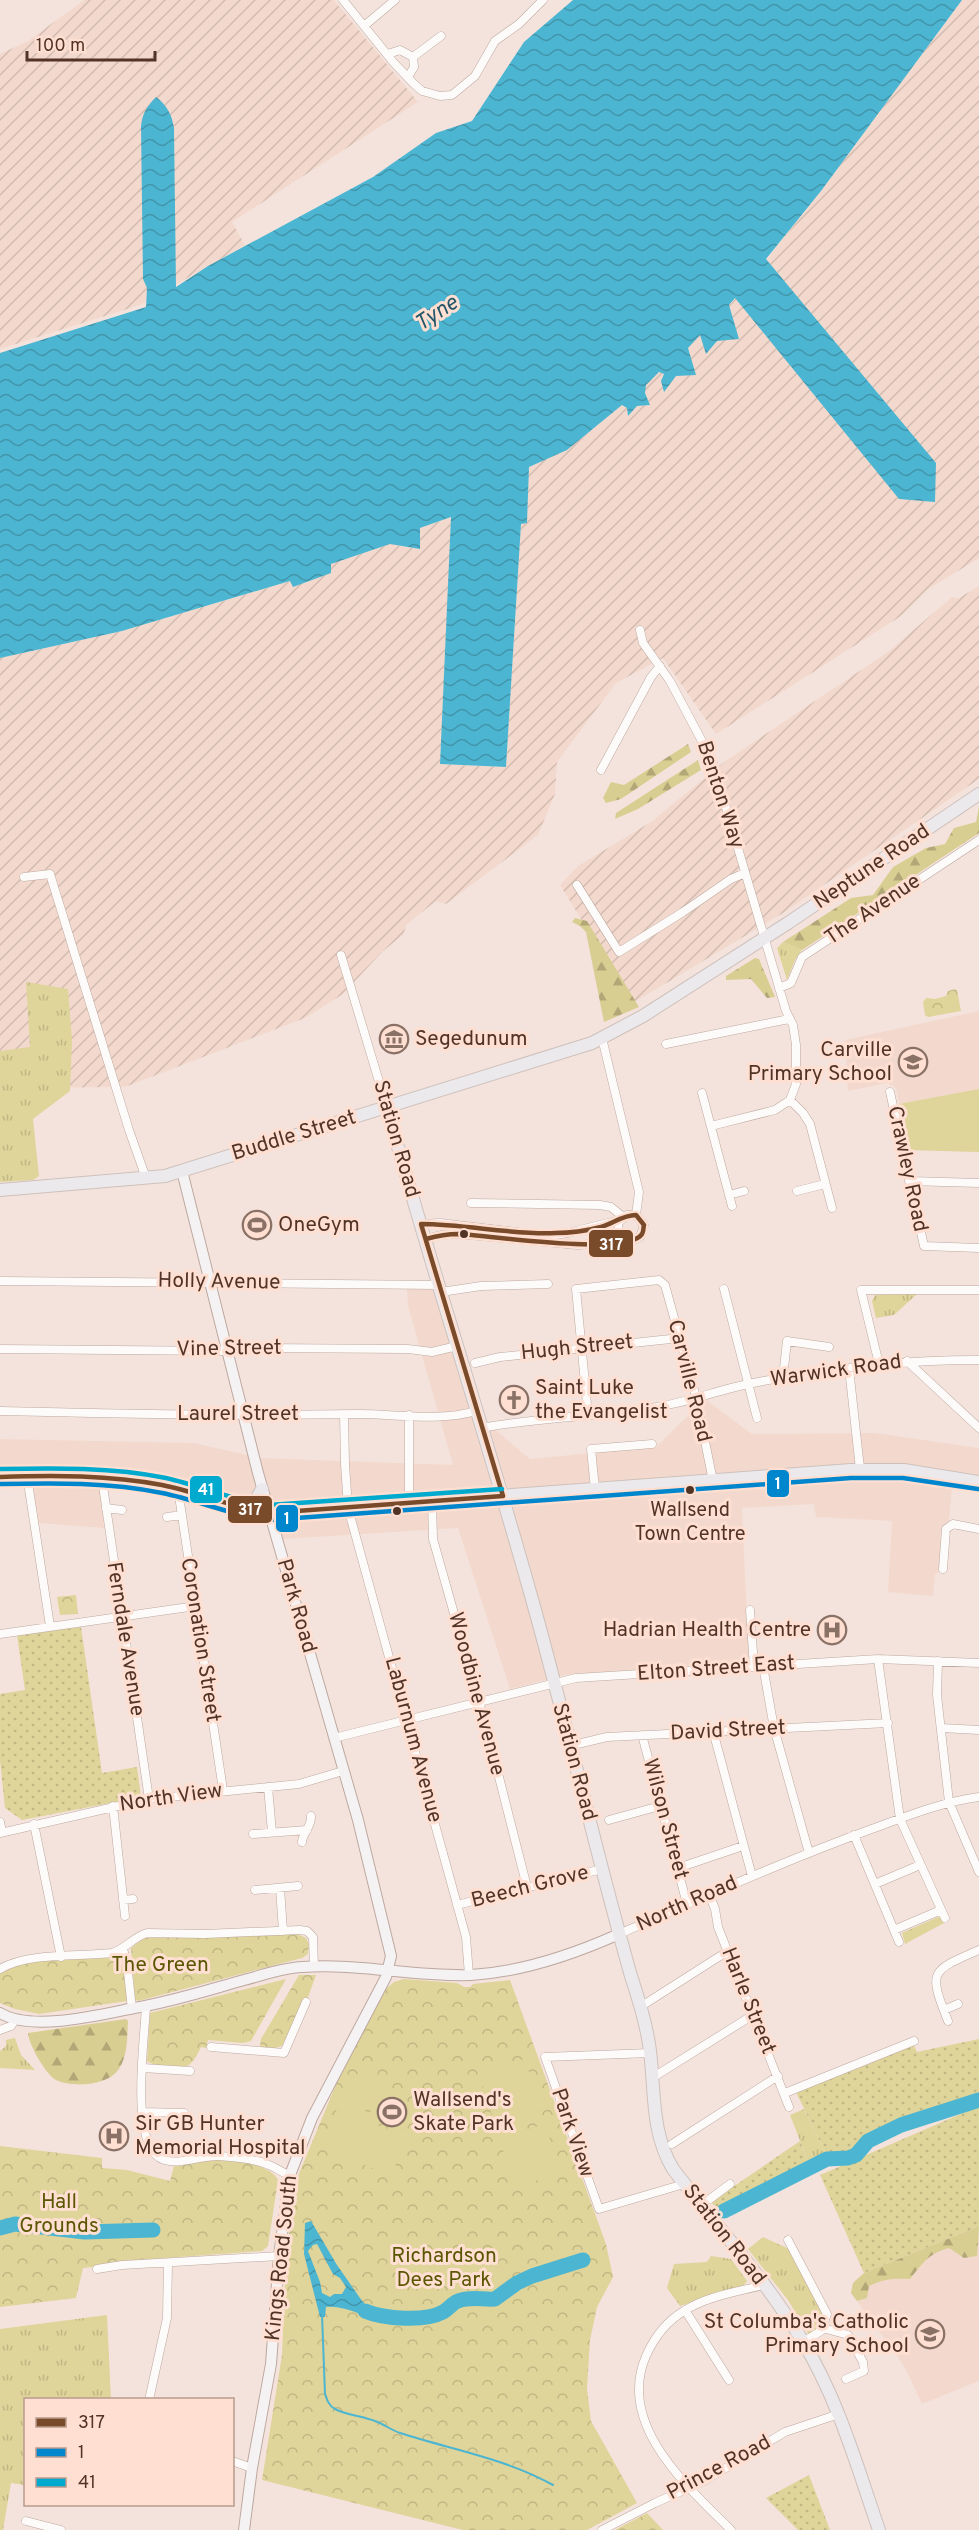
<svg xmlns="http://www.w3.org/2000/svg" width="979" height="2530" viewBox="0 0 979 2530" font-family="Overpass,sans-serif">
<defs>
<pattern id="industrial-furrows" width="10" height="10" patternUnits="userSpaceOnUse" patternTransform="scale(1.5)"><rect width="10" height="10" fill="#f3d9cd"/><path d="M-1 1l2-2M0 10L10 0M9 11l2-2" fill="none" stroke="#d2bbb0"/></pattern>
<pattern id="grass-tufts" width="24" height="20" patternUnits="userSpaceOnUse" patternTransform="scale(1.5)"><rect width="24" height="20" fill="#dfd499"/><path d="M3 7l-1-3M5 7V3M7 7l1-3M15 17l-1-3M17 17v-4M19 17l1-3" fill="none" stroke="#c1b784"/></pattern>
<pattern id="forest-firs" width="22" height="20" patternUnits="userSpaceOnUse" patternTransform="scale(1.5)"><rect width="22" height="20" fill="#d9ce92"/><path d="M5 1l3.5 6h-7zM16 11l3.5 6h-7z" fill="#b2a877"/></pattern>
<pattern id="park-crowns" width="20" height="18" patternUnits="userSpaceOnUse" patternTransform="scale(1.5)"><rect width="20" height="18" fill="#dfd499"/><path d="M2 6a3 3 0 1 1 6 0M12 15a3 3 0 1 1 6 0" fill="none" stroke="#c1b784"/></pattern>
<pattern id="garden-dots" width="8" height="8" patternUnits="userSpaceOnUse" patternTransform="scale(1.5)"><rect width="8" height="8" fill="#dfd499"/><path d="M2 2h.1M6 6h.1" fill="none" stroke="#c1b784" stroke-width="1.8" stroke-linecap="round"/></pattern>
<pattern id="water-waves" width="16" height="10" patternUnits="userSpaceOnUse" patternTransform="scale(1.5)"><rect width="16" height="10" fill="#4cb6d2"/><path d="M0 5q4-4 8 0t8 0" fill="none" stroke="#4295aa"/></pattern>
</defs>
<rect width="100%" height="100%" fill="#f4e3dc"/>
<!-- built -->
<path fill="#f3d9cd" d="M979,1011V1152L908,1150L896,1088L887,1083L848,1091L845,1040Z
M407,1289H434L486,1422L530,1459L656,1447L705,1399L752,1434L875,1433L979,1448V1490L952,1486L949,1521L941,1528L939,1572L935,1574L933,1596L888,1592L892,1521L816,1517L814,1504L742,1508L749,1661L565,1675L510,1689L458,1528L283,1539L277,1519L239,1515L185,1495L100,1487L104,1528L39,1523L31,1481L0,1482V1439L194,1443L260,1458L453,1465L408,1306Z
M979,2226V2381L922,2404L904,2366L851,2293L853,2283L864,2273Z"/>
<!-- industrial -->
<path fill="url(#industrial-furrows)" d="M84,0H334L418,102L232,222L245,245L140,305L0,349V54L28,41Z
M962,0H979V558L927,590L901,616L716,734L663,658L616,683L557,762L555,794L538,835L446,904L436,901L407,924L403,935L383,951L343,994L305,1018L125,1087L0,1088V658L122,631L291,581L293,587L331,564L390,544L419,549L420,528L452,517L440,764L506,767L521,523L527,522L528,467L567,450L623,404L627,408V415L637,406L650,405L645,393V385L659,372L664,374L661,381L664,391L688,348L736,298L821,191Z
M979,586V779L783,913L633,1003L560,885L578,866L651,822L724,762L888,652L952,597L959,598Z"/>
<!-- grass -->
<path fill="url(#grass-tufts)" d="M783,942L802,950L795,960L787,980L777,948Z
M26,982L68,989L72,1040L70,1091L33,1119L39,1176L33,1180L0,1182V1051L30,1047Z
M917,1294L894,1315L876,1318L872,1301L875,1295Z
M938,1917L941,1918L944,1923L905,1944L902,1933Z
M15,2038L21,2055L35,2070L0,2068V2051L6,2046V2040Z
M804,2109L826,2154L808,2161L790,2115Z
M763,2237L789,2249L822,2313L821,2327L809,2335L788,2300L748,2249Z
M711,2256L731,2259L747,2281L744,2285L680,2306L667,2288L674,2264L707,2262Z
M107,2315L111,2399L26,2400L25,2485L11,2483L3,2530H0V2329Z"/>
<!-- forest -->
<path fill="url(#forest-firs)" d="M688,744L691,752L621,799L606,803L603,798L611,782L624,785Z
M698,760L701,770L638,809L615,819L616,813Z
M979,807V833L802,950L783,942L851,898L873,895L893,867L926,848L945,844L954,828L976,822Z
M575,918L587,921L639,1007L604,1022L586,932L580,926L572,922Z
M755,958L759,959L775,997L767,998L751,979L726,980V976Z
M126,2019L128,2021C127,2036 128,2054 120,2067C110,2086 73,2088 56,2080C46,2075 28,2043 28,2033Z
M979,2226L977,2256L964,2258L949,2248C929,2253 922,2264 910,2279C895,2278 883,2279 869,2286L867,2298L857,2301L851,2293L853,2283L864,2273Z"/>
<!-- park -->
<path fill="url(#park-crowns)" d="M955,989L957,990L961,1011L928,1017L925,1015L923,1002L926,998L935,999L946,996L948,991Z
M76,1595L78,1614L60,1615L57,1597Z
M297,1934L306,1938L309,1944L308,1954L302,1958L138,2001L135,1999L131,1948L144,1938Z
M109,1958C130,1960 125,1985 127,2001L39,2014L15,2009L0,2003V1973C30,1956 75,1960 109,1958Z
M299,1975H316L307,2000H304L282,2046L271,2049L262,2048L260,2045L261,2039Z
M286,1979L251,2041L243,2043L208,2040L206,2048L201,2047C198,2053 195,2060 190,2064C181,2071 155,2067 147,2061L150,2013Z
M404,1979L457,1983L464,1987H470L473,1984L510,1980L606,2244L613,2277L597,2307L590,2340L587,2389L591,2421L637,2503L587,2530H463L262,2480L282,2355L286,2252L298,2176L337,2082L364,2028L386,1989L394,1982Z
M0,2146L102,2158V2168L127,2170L170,2181L174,2166C188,2164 203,2161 217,2160C233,2159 272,2165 278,2180L268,2246L262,2251L123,2261L114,2265L83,2268L76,2298L0,2307Z
M647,2513L663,2530H615Z"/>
<!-- garden -->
<path fill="url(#garden-dots)" d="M81,1627L102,1773L137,1767L141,1797L22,1820L5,1808L0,1760V1694L25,1690L17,1635Z
M979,2039V2093L901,2121L863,2141L847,2153L826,2154L796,2092L913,2044L917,2052Z
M979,2106V2226L864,2273L820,2175Z
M800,2141L808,2161L805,2167L719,2211L711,2202Z
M809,2475L830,2530H798L766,2498Z"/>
<!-- pitch -->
<path fill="#dfd499" d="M979,1089V1152L908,1150L899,1104Z
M525,2059L541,2110L495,2124L479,2075Z
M354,2073L378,2083L363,2117L339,2107Z
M379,2093L416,2108L406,2131L369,2115Z
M337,2109L407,2138L391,2176L320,2147Z
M545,2124L561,2173L515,2187L499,2138Z"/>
<!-- water -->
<path fill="url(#water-waves)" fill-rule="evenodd" d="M573,0H962L821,191L766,259L936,463L935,502L899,499L735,298L729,305L739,339L717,341L706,354L700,335L688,348L696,375L676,376L664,392L661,381L664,374L659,372L646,385L645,393L650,405L637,406L628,416L627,408L622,405L567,450L529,467L527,523L521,524L506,767L440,764L451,517L420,528V549L390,544L331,564V573L293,587L290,581L122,631L0,658V353L146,307L147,288L143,279L141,126C142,114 147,106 156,97C167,105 172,115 174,128L176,287L208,266L373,177L436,133L472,121L524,42Z
M311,2221L337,2265L360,2298L367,2307L384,2317L382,2319C363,2318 346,2305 326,2307L325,2317H320L304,2254L305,2223ZM317,2244L333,2274L340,2278L346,2287L342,2294H334L330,2297L322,2293L320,2282L308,2251L313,2245Z"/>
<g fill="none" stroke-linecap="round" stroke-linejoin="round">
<!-- stream -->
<path stroke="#4cb6d2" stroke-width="2" d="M322,2315L325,2394C327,2400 329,2406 335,2409C346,2415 362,2416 375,2421C384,2424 391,2430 400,2433C453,2450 504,2458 553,2485"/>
<!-- river -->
<path stroke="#4cb6d2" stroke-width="15" d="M724,2211L827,2159L848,2158L856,2155L868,2141L901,2125L979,2100
M0,2228L15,2224L85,2232L153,2230
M365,2311C384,2319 425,2322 443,2312C449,2309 452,2303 458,2301C471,2296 482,2300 495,2299L517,2283L532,2276L583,2260"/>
<!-- street casing -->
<g stroke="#bda89f" stroke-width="9">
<path id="street" d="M343,0L394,63L413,83L422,91L440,96L452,95L475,76L495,41L519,24L543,0
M364,26L395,0
M388,54L400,50L413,57L414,67L408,77
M413,57L441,36
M640,630L643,643L670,681L712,760L786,1011L793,1025L796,1045V1084L790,1100L775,1110L711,1126
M601,770L651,677L660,666
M24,877L50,874L129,1130L146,1178
M577,885L619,952L683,912L731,879L745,873
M341,955L387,1108
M779,988L791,983L802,957L979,840
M602,1038L639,1192L636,1215
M666,1044L789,1019
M890,1092L924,1246L979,1248
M702,1093L732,1206
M790,1100L803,1113L810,1124L832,1208
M909,1181L979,1183
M797,1191L825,1184
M729,1195L744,1191
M471,1203L600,1205L611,1207L623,1217
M421,1224L440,1223L549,1236L568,1233L620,1220
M426,1239L441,1235L458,1234L578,1245L631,1241L640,1237L644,1225L636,1215H627L618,1223L619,1232L627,1241
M0,1281L439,1285
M724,1289L757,1418
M441,1292L481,1286L548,1284
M0,1349L227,1351L259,1348L408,1349L432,1352L457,1346
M907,1361L979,1428
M475,1363L500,1357L680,1338
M879,1364L861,1290H979
M849,1368L860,1469
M783,1377L787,1341L829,1347
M0,1411C119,1414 238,1416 358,1414C397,1414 438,1422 476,1411
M344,1414L345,1464L348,1508L466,1937L469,1975
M409,1415V1503
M588,1415L576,1289L659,1280L665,1285L696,1397L713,1481
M481,1428C539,1417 598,1417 657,1407C689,1402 721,1389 753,1383C828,1368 903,1360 979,1360
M27,1476L50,1626
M102,1479L149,1799
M178,1489L223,1790
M595,1489L591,1449L652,1444
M432,1501L433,1539L488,1734L527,1887
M106,1508L122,1510
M167,1517L182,1515
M943,1569L946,1529L953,1524L979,1529
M750,1610L754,1667
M0,1634L196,1606
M878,1659L900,1819L945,1918
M938,1661L937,1695L949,1802L979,1872
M763,1666L774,1728L809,1853
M941,1728L979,1730
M713,1731L752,1876
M642,1735L687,1904
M334,1738L576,1678L878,1659L979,1663
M569,1746L607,1737L888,1723
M268,1787L272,1832
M113,1806L125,1916
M609,1820L660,1806
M0,1822L2,1832
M34,1824L61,1957
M0,1833L149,1799L299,1784L343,1771
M253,1834L307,1830
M854,1835L899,1942
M302,1842C303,1832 312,1826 311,1816
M678,1868L743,1846
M875,1884L920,1865
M280,1888L283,1931
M255,1890L298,1886
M709,1894L715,1909L718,1927L789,2107
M123,1900L133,1899
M457,1905L602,1869
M894,1930L941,1910
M619,1934C702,1898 784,1861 869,1830C905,1817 941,1802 979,1797
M123,1949L127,1963L132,2009
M0,1969C29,1952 79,1957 112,1953C126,1949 133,1937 147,1933L205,1934L300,1930L307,1931L313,1937L314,1967
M146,2006C145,2037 128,2149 164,2160C183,2165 201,2155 219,2156C234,2157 256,2159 269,2165C277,2168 282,2173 290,2175
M640,2007L728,1951
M944,2010L958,2004
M948,2021C928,1971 930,1971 979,1950
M0,2030L11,2026L15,2020
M211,2047L284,2053L306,2002
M650,2053L545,2057L599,2209L684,2184
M143,2068L190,2071
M652,2078L753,2015
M785,2093L914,2041
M142,2112L184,2113
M672,2144L778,2076
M710,2199L730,2184
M788,2240L827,2314L821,2331L803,2342
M97,2269L122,2265L279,2256
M685,2310L729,2380
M823,2328L848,2335L863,2362L864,2371L846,2379
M149,2400L167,2318L168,2263
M232,2461L252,2468
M26,2521L61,2530
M602,2530L655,2503L704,2481L785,2432L839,2414
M731,2530C688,2487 616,2425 646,2356C654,2338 667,2321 684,2311C707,2296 737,2292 763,2285"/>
</g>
<!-- secondary casing -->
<g stroke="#bda89f" stroke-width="12">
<path id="secondary" d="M182,1171L258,1473L358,1820L391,1956L386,1977L312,2118L290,2175L279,2256L271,2364L252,2468L244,2530
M0,2013C31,2032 99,2015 134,2008C171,2002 208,1990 244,1980C263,1975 282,1968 302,1967C358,1963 415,1977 471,1975C522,1972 572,1955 619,1934"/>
</g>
<!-- primary casing -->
<g stroke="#cec1bb" stroke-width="14">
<path id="primary" d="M387,1108C431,1267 483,1425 528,1585C565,1715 594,1846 631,1976C639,2000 647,2025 650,2051C655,2091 651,2133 673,2169C716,2225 765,2279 802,2340C838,2399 857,2466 879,2530
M0,1190L165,1176L592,1043L643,1016L788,923L979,794
M0,1477C53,1475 110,1476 162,1485C199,1492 232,1510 269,1513L851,1470H904L979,1482
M239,1508L255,1502L262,1489"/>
</g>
<!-- street -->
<use href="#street" stroke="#fdfbfa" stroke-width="8"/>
<!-- secondary -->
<use href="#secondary" stroke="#f5f2f3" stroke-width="10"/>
<!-- primary -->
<use href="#primary" stroke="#ece9ed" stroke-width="12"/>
<!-- bus-1 casing -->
<g stroke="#fedfd1" stroke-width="9">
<path id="bus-1" d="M426,1239C437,1236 447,1234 458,1234C486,1235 628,1257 642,1234C644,1231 643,1228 644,1225L636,1215C623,1215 614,1223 601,1227C586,1231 571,1233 555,1233C511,1235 466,1224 421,1224L503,1496
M0,1477C54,1475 109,1475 162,1485C198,1492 232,1508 269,1513L503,1496"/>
</g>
<!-- bus-2 casing -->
<g stroke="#fedfd1" stroke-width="9">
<path id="bus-2" d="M0,1484C54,1483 109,1482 162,1493C198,1500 232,1516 269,1520L851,1478H903L978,1489"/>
</g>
<!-- bus-3 casing -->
<g stroke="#fedfd1" stroke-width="9">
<path id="bus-3" d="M0,1469C55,1468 112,1467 166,1478C201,1486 234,1501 269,1505L502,1489"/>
</g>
<!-- bus-1 -->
<use href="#bus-1" stroke="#7a4b2a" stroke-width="4.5"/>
<!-- bus-2 -->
<use href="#bus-2" stroke="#0086cd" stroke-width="4.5"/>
<!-- bus-3 -->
<use href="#bus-3" stroke="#00a9ce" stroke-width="4.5"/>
</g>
<!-- icons -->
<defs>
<g id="museum-ring" transform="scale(1.5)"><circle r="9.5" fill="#fedfd1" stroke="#8a7166" stroke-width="1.5"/><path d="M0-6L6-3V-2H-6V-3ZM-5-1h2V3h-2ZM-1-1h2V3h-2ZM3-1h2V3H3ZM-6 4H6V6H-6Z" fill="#8a7166"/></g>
<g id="school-ring" transform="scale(1.5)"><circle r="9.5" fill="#fedfd1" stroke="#8a7166" stroke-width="1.5"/><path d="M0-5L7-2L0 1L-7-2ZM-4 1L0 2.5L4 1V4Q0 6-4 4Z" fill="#8a7166"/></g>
<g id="stadium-ring" transform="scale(1.5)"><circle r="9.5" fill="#fedfd1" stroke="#8a7166" stroke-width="1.5"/><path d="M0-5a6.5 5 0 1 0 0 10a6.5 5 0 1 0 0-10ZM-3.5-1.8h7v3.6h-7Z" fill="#8a7166"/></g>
<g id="church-ring" transform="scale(1.5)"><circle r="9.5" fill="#fedfd1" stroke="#8a7166" stroke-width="1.5"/><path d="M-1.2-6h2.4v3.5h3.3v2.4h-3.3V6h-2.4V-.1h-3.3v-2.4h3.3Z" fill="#8a7166"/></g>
<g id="hospital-ring" transform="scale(1.5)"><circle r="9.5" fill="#fedfd1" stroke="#8a7166" stroke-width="1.5"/><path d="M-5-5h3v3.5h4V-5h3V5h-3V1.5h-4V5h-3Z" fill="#8a7166"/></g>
</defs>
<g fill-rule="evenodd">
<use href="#museum-ring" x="394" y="1039"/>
<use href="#school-ring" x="913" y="1062"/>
<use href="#stadium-ring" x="257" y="1225"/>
<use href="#church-ring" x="514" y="1400"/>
<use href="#hospital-ring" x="832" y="1630"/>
<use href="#stadium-ring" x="392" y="2112"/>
<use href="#hospital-ring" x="114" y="2136"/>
<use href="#school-ring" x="930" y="2334"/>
</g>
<!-- markers -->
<g fill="#513426" stroke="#fedfd1" stroke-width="2">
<circle cx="464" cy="1234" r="5"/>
<circle cx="690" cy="1490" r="5"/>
<circle cx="397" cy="1511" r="5"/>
</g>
<g text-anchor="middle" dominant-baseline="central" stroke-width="6" stroke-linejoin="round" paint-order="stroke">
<!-- bus labels -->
<g font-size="20" fill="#513426" stroke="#fedfd1">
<text x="690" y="1511">Wallsend<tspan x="690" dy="24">Town Centre</tspan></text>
</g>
<!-- street labels -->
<g font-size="21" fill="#513426" stroke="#fedfd1">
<text transform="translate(720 795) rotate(72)">Benton Way</text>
<text transform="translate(872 867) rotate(-34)">Neptune Road</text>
<text transform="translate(873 910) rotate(-34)">The Avenue</text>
<text transform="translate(294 1136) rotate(-17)">Buddle Street</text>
<text transform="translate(396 1139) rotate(74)">Station Road</text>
<text transform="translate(907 1169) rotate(78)">Crawley Road</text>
<text transform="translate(219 1282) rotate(1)">Holly Avenue</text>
<text transform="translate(577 1348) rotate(-6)">Hugh Street</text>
<text transform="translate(229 1349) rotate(-1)">Vine Street</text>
<text transform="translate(836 1371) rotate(-8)">Warwick Road</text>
<text transform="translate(689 1381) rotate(76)">Carville Road</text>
<text x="238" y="1414">Laurel Street</text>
<text transform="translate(296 1606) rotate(74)">Park Road</text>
<text transform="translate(125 1639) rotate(81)">Ferndale Avenue</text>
<text transform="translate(200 1640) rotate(81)">Coronation Street</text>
<text transform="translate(716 1669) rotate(-4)">Elton Street East</text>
<text transform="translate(476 1694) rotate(75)">Woodbine Avenue</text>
<text transform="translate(728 1731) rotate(-3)">David Street</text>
<text transform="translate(413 1740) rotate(75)">Laburnum Avenue</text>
<text transform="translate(574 1762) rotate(75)">Station Road</text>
<text transform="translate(171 1798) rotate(-8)">North View</text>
<text transform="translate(665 1819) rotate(75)">Wilson Street</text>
<text transform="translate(530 1887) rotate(-14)">Beech Grove</text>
<text transform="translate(687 1904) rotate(-24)">North Road</text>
<text transform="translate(748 2001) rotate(68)">Harle Street</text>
<text transform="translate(572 2133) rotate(71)">Park View</text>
<text transform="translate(724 2235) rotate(52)">Station Road</text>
<text transform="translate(282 2258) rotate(-84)">Kings Road South</text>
<text transform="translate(719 2468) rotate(-28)">Prince Road</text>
</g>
<!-- poi labels -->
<g font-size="21" fill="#513426" stroke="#fedfd1" text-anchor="start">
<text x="415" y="1039">Segedunum</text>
<text x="892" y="1050" text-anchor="end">Carville<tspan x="892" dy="24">Primary School</tspan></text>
<text x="278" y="1225">OneGym</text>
<text x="535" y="1388">Saint Luke<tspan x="535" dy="24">the Evangelist</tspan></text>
<text x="811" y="1630" text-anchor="end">Hadrian Health Centre</text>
<text x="413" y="2100">Wallsend's<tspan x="413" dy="24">Skate Park</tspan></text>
<text x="135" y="2124">Sir GB Hunter<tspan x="135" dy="24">Memorial Hospital</tspan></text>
<text x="909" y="2322" text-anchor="end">St Columba's Catholic<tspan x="909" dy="24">Primary School</tspan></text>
</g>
<!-- park labels -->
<g font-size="21" fill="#5b5603" stroke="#fedfd1">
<text x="160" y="1965">The Green</text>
<text x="59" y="2202">Hall<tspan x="59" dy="24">Grounds</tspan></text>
<text x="444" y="2256">Richardson<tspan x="444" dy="24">Dees Park</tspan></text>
</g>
<!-- water labels -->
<g font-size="22" font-style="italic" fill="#24576a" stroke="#fedfd1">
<text transform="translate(437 314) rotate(-33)">Tyne</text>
</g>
</g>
<g stroke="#fedfd1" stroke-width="2">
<rect x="588" y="1229" width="46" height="29" rx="6" fill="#7a4b2a"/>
<rect x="766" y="1469" width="24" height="29" rx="6" fill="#0086cd"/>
<rect x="189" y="1475" width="34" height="29" rx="6" fill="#00a9ce"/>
<rect x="227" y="1495" width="46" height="29" rx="6" fill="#7a4b2a"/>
<rect x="275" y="1504" width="24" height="29" rx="6" fill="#0086cd"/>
</g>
<g font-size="16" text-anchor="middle" font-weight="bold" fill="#fff">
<text x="611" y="1250">317</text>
<text x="778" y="1489">1</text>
<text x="206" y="1495">41</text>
<text x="250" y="1515">317</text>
<text x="287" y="1524">1</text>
</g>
<!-- legend -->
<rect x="24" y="2398" width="210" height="108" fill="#fedfd1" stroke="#b99b8d" stroke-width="1.5"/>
<rect x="36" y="2418" width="30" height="9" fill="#7a4b2a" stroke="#b99b8d" stroke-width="1.5"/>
<text x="78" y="2428" font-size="18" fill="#513426">317</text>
<rect x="36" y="2448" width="30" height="9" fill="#0086cd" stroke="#b99b8d" stroke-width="1.5"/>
<text x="78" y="2458" font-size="18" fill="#513426">1</text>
<rect x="36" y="2478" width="30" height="9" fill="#00a9ce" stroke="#b99b8d" stroke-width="1.5"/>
<text x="78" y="2488" font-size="18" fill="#513426">41</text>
<!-- scale -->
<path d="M27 51v9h128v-9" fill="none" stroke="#513426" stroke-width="3"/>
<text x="36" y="51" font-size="18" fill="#513426" stroke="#fedfd1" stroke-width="4.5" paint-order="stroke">100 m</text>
</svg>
